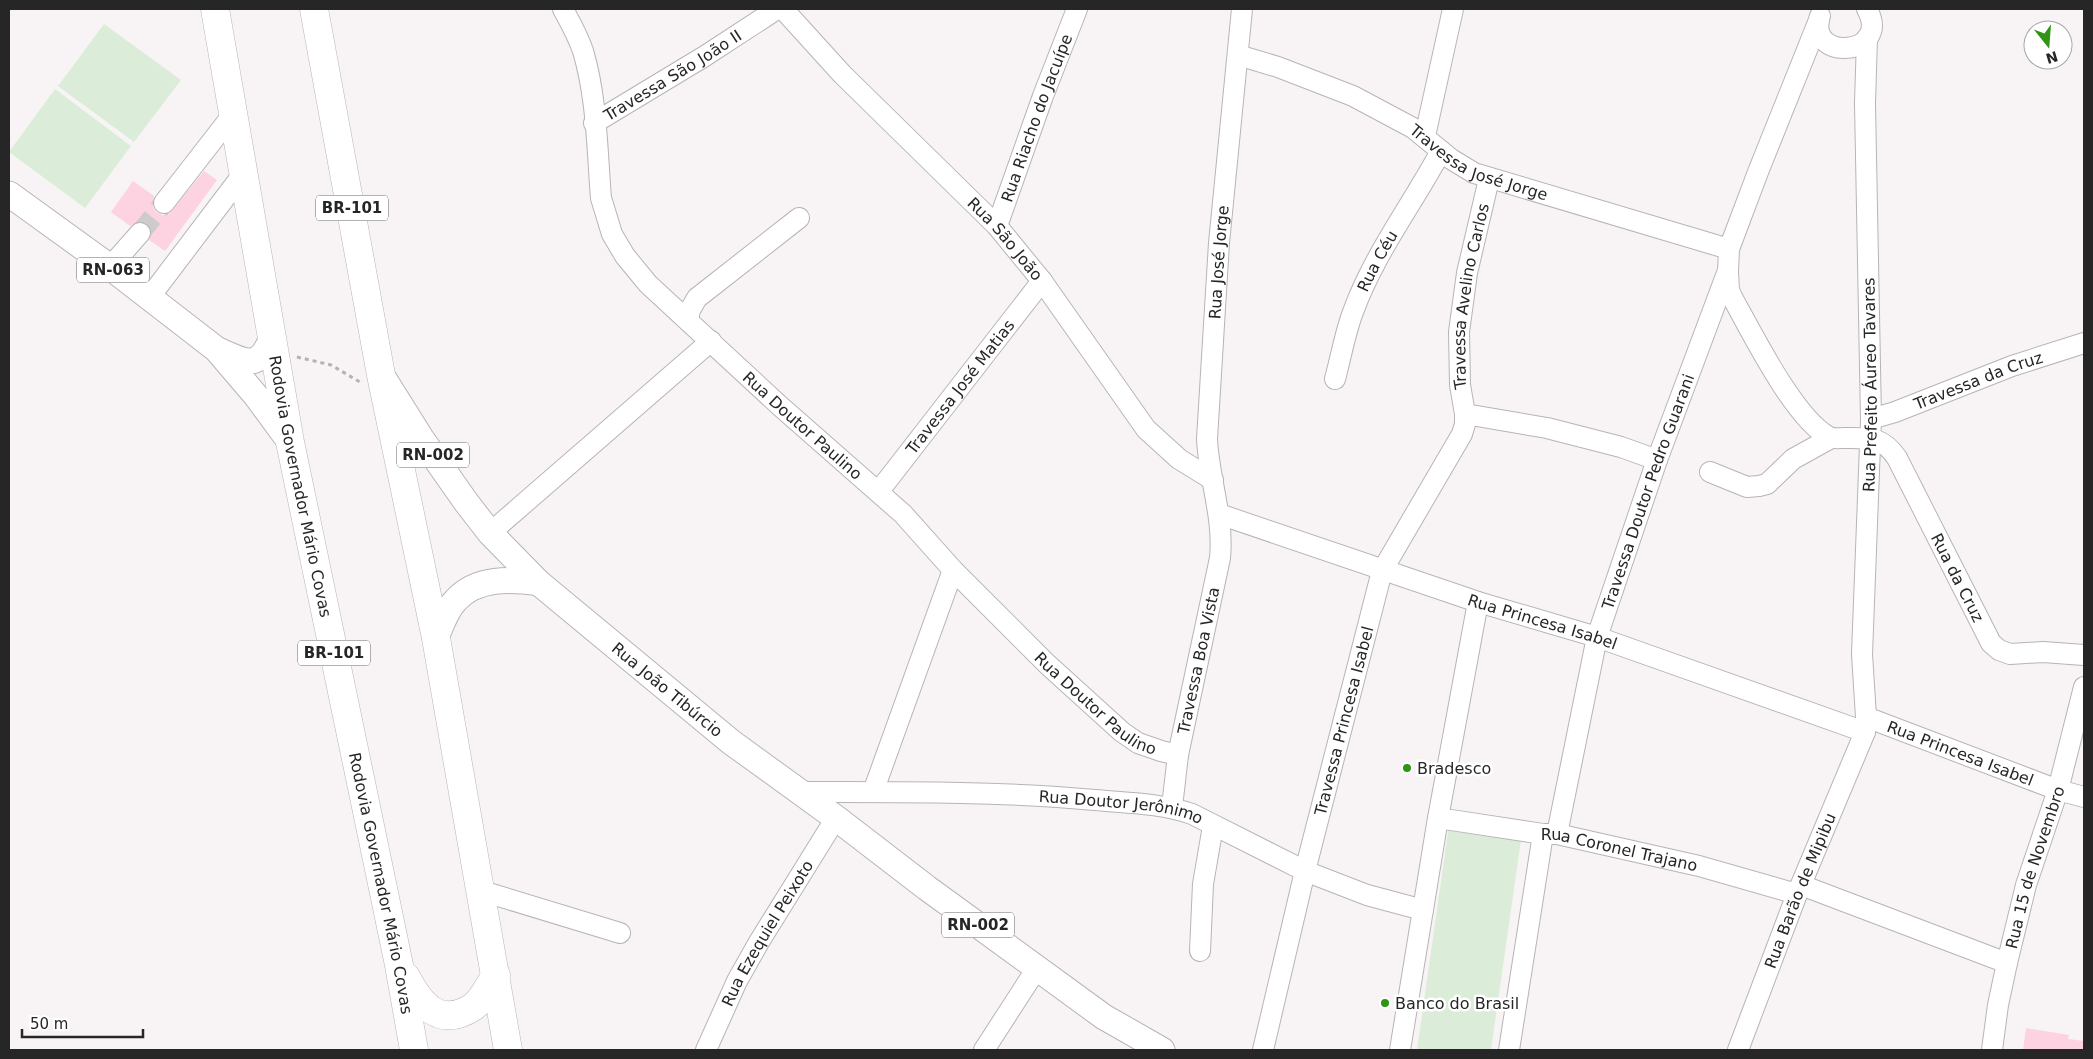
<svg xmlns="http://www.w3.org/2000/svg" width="2093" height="1059" viewBox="0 0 2093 1059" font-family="'DejaVu Sans',sans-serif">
<rect width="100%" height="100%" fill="#f8f4f5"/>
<!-- green -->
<path fill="#dbecd8" d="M104,24L181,80L134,142L58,86Z
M55,89L131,146L85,208L9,152Z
M1449,825L1521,840L1491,1050H1417Z"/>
<!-- building -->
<path fill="#fdd2e1" d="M204,171L217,180L165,251L149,240L151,230L147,224L137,222L130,226L111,212L133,181L154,196L153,207L156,212L162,215L169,214Z
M2026,1028L2069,1035L2068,1039L2084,1041V1050H2023Z"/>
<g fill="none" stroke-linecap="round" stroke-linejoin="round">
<!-- minor-tunnel -->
<path stroke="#cecbcc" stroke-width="20" stroke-dasharray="20 10" stroke-linecap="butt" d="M140,233L164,203"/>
<!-- minor casing -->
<g stroke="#b8b4b5" stroke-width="22">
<g id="minor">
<path id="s1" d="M563,9C570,22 578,36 583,51C597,98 597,149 601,198L612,234L625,256L648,284L780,406L903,514L953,570L1047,664L1122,732L1138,743L1161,751L1178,755"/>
<path id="s2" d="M783,9L842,74L997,226L1042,281L1146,429L1179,459L1213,480"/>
<path d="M1820,16C1805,62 1893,57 1867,9"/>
<path id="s3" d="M1819,20L1758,172L1729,249L1728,272L1729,290L1732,297C1752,333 1794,418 1829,437C1834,439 1840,438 1844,438C1869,438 1882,436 1897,458L1991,643L1999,650L2010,654L2043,652L2084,655"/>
<path id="s4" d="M1238,55L1278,67L1353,96L1413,128L1451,159L1474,173L1729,249"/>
<path id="s5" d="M594,123L705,56L777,9"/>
<path d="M1425,136L1453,9"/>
<path d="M164,203L234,113"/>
<path id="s6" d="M997,226L1043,96L1077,9"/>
<path d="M110,267L140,233"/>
<path d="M149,298L243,174"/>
<path d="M688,320L690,310L697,298L799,218"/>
<path id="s7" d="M1335,379C1341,357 1345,333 1353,312C1374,254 1412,205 1441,151"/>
<path d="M1465,414L1547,428L1621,447L1657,460"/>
<path id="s8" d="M1871,419L1895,412L2012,366L2084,343"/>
<path d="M1710,472L1747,487L1759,486L1767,484L1793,459L1831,438"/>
<path id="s9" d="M879,491L1042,281"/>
<path id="s10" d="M1219,514L1478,602L1597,637L1865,732"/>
<path d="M490,533L711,341"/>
<path id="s11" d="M1866,717L2058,790L2084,797"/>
<path id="s12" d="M798,792C897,792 996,791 1095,800C1127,803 1161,803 1192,814L1305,871L1367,895L1423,910"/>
<path d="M873,792L953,570"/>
<path id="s13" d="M1172,807L1178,755L1220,558C1224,517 1209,480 1207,439L1219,243L1242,9"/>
<path id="s14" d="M1438,818L1543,834H1557L1699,866L1797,894"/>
<path id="s15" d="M1557,834L1597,637L1657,460L1727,273"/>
<path d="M1801,885L2007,963"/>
<path d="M482,891L620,933"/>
<path d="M1200,951L1203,884L1213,826"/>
<path id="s16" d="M706,1050L737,981L759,942L836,818"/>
<path d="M984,1050L1037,968"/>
<path id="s17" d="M1263,1050L1305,871L1382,571L1462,434L1465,424V414L1460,385L1459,332L1467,273L1489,179"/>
<path d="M1400,1050L1438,818L1478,602"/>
<path d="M1509,1050L1543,834"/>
<path id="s18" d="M1738,1050L1797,894L1865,732L1866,717L1862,654L1871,419L1865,103L1867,38"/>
<path id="s19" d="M1992,1050L1998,1005L2007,963L2026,885L2058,790L2084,687"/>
</g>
</g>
<!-- major casing -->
<g stroke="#b8b4b5" stroke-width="27">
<g id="major">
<path d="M9,194L110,267L216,349L257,397L290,442"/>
<path d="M218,350C244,361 257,372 271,340"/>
<path id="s20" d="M384,379L421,438L466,502L490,533L539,583L731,742L836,818L927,888L1104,1017L1162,1050"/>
<path d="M436,638C441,626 446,610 456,600C477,577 511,579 539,583"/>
</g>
</g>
<!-- highway casing -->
<g stroke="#b8b4b5" stroke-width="29">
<g id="highway">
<path id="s21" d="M215,9L290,442L399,965L414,1050"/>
<path d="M314,9L381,375L436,638L508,1050"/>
<path d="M406,977C420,1004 439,1029 473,1007C483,1000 489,985 496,975"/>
</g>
</g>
<!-- path -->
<path stroke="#b5b2b3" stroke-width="3" stroke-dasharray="4 4" stroke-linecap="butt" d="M297,357L331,365L360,382"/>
<!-- minor -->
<use href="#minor" stroke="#fff" stroke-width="20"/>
<!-- major -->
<use href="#major" stroke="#fff" stroke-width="25"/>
<!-- highway -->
<use href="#highway" stroke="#fff" stroke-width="28"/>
</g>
<!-- markers -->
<g fill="#2f9314" stroke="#fff" stroke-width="2">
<circle cx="1407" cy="768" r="5"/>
<circle cx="1385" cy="1003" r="5"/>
</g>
<g text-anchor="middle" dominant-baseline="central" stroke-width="5" stroke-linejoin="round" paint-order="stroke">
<!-- shield labels -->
<g fill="#fff" stroke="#686767" stroke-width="1">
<rect x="316" y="195.5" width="72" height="25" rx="4"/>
<rect x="77" y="257.5" width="72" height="25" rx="4"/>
<rect x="397" y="442.5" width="72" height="25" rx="4"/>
<rect x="298" y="640.5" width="72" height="25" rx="4"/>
<rect x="942" y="912.5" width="72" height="25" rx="4"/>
</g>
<g font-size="15" font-weight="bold" fill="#272626">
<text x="352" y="208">BR-101</text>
<text x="113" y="270">RN-063</text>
<text x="433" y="455">RN-002</text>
<text x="334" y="653">BR-101</text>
<text x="978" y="925">RN-002</text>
</g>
<!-- street labels -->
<g font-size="16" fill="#272626" stroke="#fff">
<text stroke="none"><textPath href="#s5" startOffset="92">Travessa São João II</textPath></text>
<text stroke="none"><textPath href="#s6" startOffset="115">Rua Riacho do Jacuípe</textPath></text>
<text stroke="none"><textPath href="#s4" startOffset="266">Travessa José Jorge</textPath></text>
<text stroke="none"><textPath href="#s2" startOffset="320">Rua São João</textPath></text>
<text stroke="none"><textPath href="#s7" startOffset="126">Rua Céu</textPath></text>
<text stroke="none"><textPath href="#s13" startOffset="551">Rua José Jorge</textPath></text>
<text stroke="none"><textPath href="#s17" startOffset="792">Travessa Avelino Carlos</textPath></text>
<text stroke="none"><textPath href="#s8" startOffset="114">Travessa da Cruz</textPath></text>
<text stroke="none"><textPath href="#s18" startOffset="690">Rua Prefeito Áureo Tavares</textPath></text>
<text stroke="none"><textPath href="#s9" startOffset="132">Travessa José Matias</textPath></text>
<text stroke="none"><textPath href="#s1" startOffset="504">Rua Doutor Paulino</textPath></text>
<text stroke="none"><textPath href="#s21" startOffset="485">Rodovia Governador Mário Covas</textPath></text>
<text stroke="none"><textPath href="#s15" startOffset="355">Travessa Doutor Pedro Guarani</textPath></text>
<text stroke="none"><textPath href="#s3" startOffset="676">Rua da Cruz</textPath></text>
<text stroke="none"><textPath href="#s10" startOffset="341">Rua Princesa Isabel</textPath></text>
<text stroke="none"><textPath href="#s13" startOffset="149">Travessa Boa Vista</textPath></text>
<text stroke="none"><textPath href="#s20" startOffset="424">Rua João Tibúrcio</textPath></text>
<text stroke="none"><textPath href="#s1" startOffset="909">Rua Doutor Paulino</textPath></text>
<text stroke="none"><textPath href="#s17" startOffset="339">Travessa Princesa Isabel</textPath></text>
<text stroke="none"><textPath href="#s11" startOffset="101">Rua Princesa Isabel</textPath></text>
<text stroke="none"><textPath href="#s12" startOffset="324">Rua Doutor Jerônimo</textPath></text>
<text stroke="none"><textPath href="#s14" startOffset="184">Rua Coronel Trajano</textPath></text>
<text stroke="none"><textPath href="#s19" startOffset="188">Rua 15 de Novembro</textPath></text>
<text stroke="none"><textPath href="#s21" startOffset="890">Rodovia Governador Mário Covas</textPath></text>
<text stroke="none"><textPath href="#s18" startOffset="171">Rua Barão de Mipibu</textPath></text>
<text stroke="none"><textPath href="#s16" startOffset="132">Rua Ezequiel Peixoto</textPath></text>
</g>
<!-- poi labels -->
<g font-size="16" fill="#272626" stroke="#fff" text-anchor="start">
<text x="1417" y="768">Bradesco</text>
<text x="1395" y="1003">Banco do Brasil</text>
</g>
</g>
<!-- border -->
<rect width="2093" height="1059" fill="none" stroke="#272626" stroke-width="20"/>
<!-- north arrow -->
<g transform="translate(2048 45) rotate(163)"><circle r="24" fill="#ffffff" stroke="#a9a8a8"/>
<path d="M0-4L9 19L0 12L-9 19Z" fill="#2f9314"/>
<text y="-8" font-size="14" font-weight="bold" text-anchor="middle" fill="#272626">N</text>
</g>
<!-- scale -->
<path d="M22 1029v8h121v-8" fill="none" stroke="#272626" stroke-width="2.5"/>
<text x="30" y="1029" font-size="15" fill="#272626" stroke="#ffffff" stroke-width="4" paint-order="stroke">50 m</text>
</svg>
